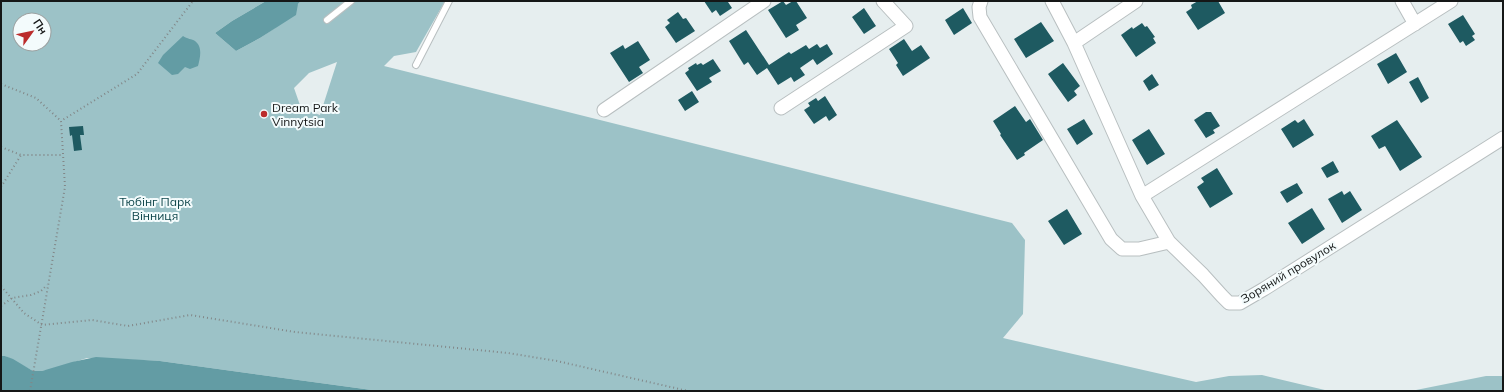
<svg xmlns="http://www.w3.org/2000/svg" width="1504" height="392" viewBox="0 0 1504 392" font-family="Mulish,sans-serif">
<rect width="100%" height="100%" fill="#e6eeef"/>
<!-- green -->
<path fill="#9cc2c7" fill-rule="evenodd" d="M1,1H266L232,21L215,33L236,51L260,38L275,28L301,1H445L416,52L394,56L384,66L1012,223L1025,240L1023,314L1003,338L1196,382L1229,376L1262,375L1329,391H379L160,361L87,358L49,370L42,371H33L5,356H1ZM20,20H44V44H20ZM337,62L320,115L301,108L294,88L309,73Z
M1486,376H1503V391H1411Z"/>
<!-- water -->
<path fill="#639ca4" d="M266,1H301L298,4L296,15L260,38L236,51L215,33L232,21Z
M183,36C187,39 192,39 195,41C203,47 200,58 198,66L190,69L185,67L178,74L172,75L158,63L163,55Z
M1,356H5L13,359L33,371H42L72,362L96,357L160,361L379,391H1Z"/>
<!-- building -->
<path fill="#1e5a61" d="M704,1H729L728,2L732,8L720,16L716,10L712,13Z
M783,1L786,5L793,1H796L807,18L796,25L799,30L786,38L768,10Z
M1198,1H1218L1225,13L1198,30L1186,12L1192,8L1191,5Z
M864,8L876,26L864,34L852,17Z
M963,8L972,23L954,35L945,20Z
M678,12L683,19L686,18L695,31L676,43L665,27L670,23L667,20Z
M1463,15L1475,34L1472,36L1475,40L1466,46L1463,41L1460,43L1448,24Z
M1041,22L1054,41L1026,58L1014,39Z
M1142,23L1145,27L1147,26L1155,37L1153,38L1156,43L1136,57L1121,35L1132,27L1133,29Z
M746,30L769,65L789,52L791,54L806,45L809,49L817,44L820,48L827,44L833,54L817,65L813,59L800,68L805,75L794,82L791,77L778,85L767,68L757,75L748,62L744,65L729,41Z
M904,39L912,51L921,45L930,58L903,76L896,65L898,63L889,49Z
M638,41L650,60L639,67L643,73L629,82L610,53L623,45L625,49Z
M1396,53L1407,72L1388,84L1377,64Z
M713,59L721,71L709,78L712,82L697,91L685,73L689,70L688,68L696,63L697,65L701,63L703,65Z
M1063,63L1080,86L1074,91L1077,95L1068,102L1048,74Z
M1152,74L1159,85L1149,91L1143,81Z
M1418,77L1429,98L1421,103L1409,82Z
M692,91L699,102L685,111L678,100Z
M825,96L837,115L829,121L826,116L814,124L804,110L810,106L808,103L816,98L818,101Z
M1015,106L1026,122L1030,119L1043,140L1024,153L1025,155L1017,160L1000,135L1001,134L993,121Z
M1206,112H1211L1220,126L1213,130L1215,133L1206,138L1194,120Z
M1084,119L1093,134L1077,145L1067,129Z
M1304,119L1314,135L1293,148L1281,129L1295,120L1298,123Z
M1397,120L1422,157L1400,171L1385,146L1379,149L1371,136Z
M83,126L84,135H80L82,150L74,151L72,135L70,136L69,127Z
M1149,129L1165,154L1147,165L1132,140Z
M1333,161L1339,172L1327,178L1321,168Z
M1217,168L1233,194L1210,208L1197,187L1204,182L1201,178Z
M1297,183L1303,193L1287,203L1280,192Z
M1342,191L1344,195L1350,191L1362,210L1342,223L1328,199Z
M1312,208L1325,229L1302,244L1288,223Z
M1067,209L1082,234L1064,245L1048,221Z"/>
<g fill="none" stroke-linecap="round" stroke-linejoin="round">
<!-- lane casing -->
<g stroke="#b8bfc0" stroke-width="8">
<path id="lane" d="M327,20L351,1
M416,65L449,1"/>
</g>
<!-- street casing -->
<g stroke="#b8bfc0" stroke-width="15">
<path id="street" d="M981,1L979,7L980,17L1111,239L1122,249H1139L1169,242
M1052,1L1074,43L1142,196L1169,242L1203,275L1222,296L1229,303H1240L1264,289L1503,138
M1402,1L1415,24
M1074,43L1136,1
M781,108L906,26L883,1
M604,110L764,1
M1142,196L1451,1"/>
</g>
<!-- path -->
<path stroke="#828788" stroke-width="2" stroke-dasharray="1 3" stroke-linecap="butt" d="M1,84L36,98L61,121
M1,147L21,155H63
M1,187L21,155
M1,286L24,313L42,325L92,320L128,326L190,315L295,332L508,353L557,361L688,391
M1,306L12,298L31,295L41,291L47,285
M30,391L65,187L61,121L137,74L193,1"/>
<!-- lane -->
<use href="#lane" stroke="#fff" stroke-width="6"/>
<!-- street -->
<use href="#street" stroke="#fff" stroke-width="13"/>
</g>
<!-- markers -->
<circle fill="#bb2c2c" stroke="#f3fbfc" stroke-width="1.5" cx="264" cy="114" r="4"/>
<g text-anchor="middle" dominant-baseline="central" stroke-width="4" stroke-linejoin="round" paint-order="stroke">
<!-- poi labels -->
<g font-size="12" fill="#151717" stroke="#f3fbfc" text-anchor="start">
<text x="272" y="107">Dream Park<tspan x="272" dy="14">Vinnytsia</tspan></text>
</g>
<!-- park labels -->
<g font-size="12" fill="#0e454a" stroke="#f3fbfc">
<text x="155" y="201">Тюбінг Парк<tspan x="155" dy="14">Вінниця</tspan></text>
</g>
<!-- street labels -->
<g font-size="12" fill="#151717" stroke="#f3fbfc">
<text transform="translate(1288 272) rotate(-31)">Зоряний провулок</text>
</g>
</g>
<!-- border -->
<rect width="1504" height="392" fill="none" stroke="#151717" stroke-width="4"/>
<!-- north arrow -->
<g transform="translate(32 32) rotate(57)"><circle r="19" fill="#f3fbfc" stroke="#9aa0a0"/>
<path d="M0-3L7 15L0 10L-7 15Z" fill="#bb2c2c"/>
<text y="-6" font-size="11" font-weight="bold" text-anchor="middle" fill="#151717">Пн</text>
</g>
</svg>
